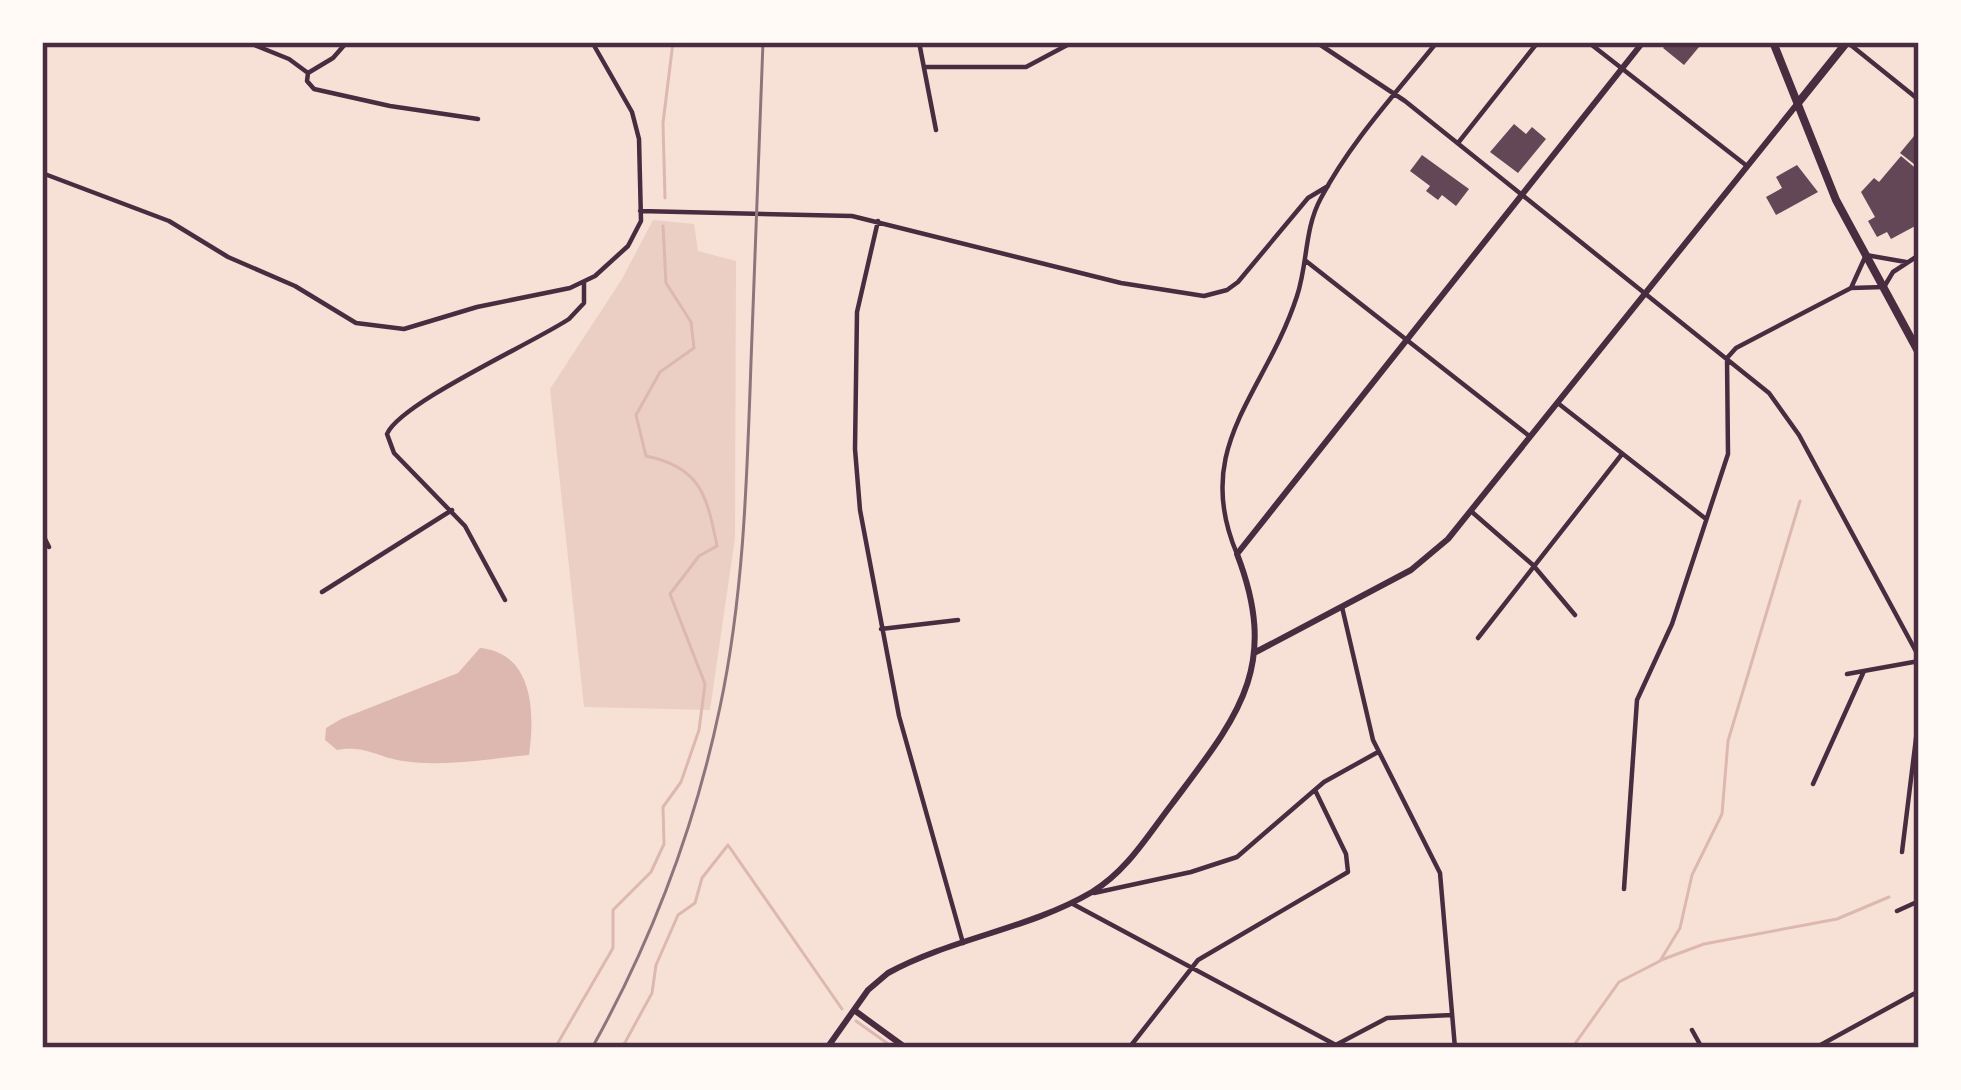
<svg xmlns="http://www.w3.org/2000/svg" width="1961" height="1090" viewBox="0 0 1961 1090" font-family="'Nunito Sans',sans-serif">
<rect width="100%" height="100%" fill="#f7e1d7"/>
<!-- green -->
<path fill="#ebcfc5" d="M653,220L694,224L698,251L736,261L735,538L710,710L584,707L550,389L622,279Z"/>
<!-- water -->
<path fill="#dcb8b0" d="M480,648C534,653 535,714 529,755C487,759 445,767 403,761C376,757 366,745 337,750L325,740L326,728L341,719L458,673Z"/>
<g fill="none" stroke-linecap="round" stroke-linejoin="round">
<!-- stream -->
<path stroke="#dcb8b0" stroke-width="3" d="M665,198L663,123L673,42
M1661,960L1704,944L1837,919L1889,897
M856,1021L894,1048
M555,1048L613,948V910L651,872L664,844L663,807L681,782L699,730L705,684L670,594L699,556L717,546C707,496 701,467 646,456L636,415L660,372L694,348L691,322L666,283L663,226
M622,1048L652,993L656,965L678,915L695,903L702,878L728,845L842,1009
M1572,1048L1619,982L1660,961L1680,928L1692,875L1722,814L1728,741L1800,501"/>
</g>
<!-- building -->
<path fill="#644757" d="M1668,42H1693L1699,47L1684,65L1663,48Z
M1514,124L1526,134L1532,127L1546,139L1518,173L1490,152Z
M1919,130V168L1900,153Z
M1422,155L1469,189L1456,206L1442,195L1438,200L1426,191L1430,186L1410,171Z
M1901,156L1919,171V224L1891,239L1887,232L1877,237L1868,221L1875,217L1861,192L1874,178L1879,182Z
M1797,165L1818,192L1776,215L1766,197L1782,188L1776,177Z"/>
<g fill="none" stroke-linecap="round" stroke-linejoin="round">
<!-- minor -->
<path stroke="#4a2c40" stroke-width="4.5" d="M247,42L289,59L308,73
M347,42L333,58L308,73L307,81L314,89L390,106L478,119
M919,42L936,130
M1316,42L1405,101L1769,393L1799,435L1919,657
M1588,42L1747,166
M1847,42L1919,100
M924,67H1026L1073,42
M1458,143L1538,42
M42,173L169,221L228,257L295,286L356,323L404,329L477,307L570,288L595,276L628,246L641,221L639,139L632,112L592,42
M640,211L852,216L1121,283L1204,296L1227,290L1238,282L1308,198L1328,186
M878,221L857,312L855,449L860,510L899,716L963,943
M1306,261L1528,435
M1851,288L1866,255L1906,262
M1559,404L1706,519
M1472,512L1533,565L1575,615
M42,533L49,547
M1237,554C1191,446 1265,395 1297,296C1308,263 1304,229 1321,198C1351,141 1397,92 1437,42
M322,592L452,510
M505,600L465,526L394,453L387,434C400,403 533,343 569,319L584,303V282
M1342,607L1373,740L1440,873L1455,1048
M881,629L958,620
M1478,638L1622,454
M1847,674L1919,661
M1813,784L1864,671
M1902,852L1919,714
M1624,889L1637,700L1672,624L1728,454L1727,358L1736,348L1851,288L1884,287L1893,272L1919,255
M1094,893L1191,872L1237,857L1324,782L1378,752
M1071,903L1334,1044
M1897,911L1919,901
M1692,1030L1702,1048
M1129,1048L1198,960L1348,872L1346,854L1315,790
M1330,1048L1387,1018L1452,1015
M1815,1048L1919,991"/>
<!-- tertiary -->
<path stroke="#4a2c40" stroke-width="6" d="M1254,653L1411,570L1448,539L1798,103
M854,1010L906,1048
M827,1048L868,990L888,973C952,938 1029,929 1092,892C1127,871 1148,835 1172,804C1237,717 1281,668 1237,554L1643,42"/>
<!-- secondary -->
<path stroke="#4a2c40" stroke-width="8" d="M1798,103L1847,42"/>
<!-- primary -->
<path stroke="#4a2c40" stroke-width="8" d="M1773,42L1836,200L1919,353"/>
<!-- rail -->
<path stroke="#8f747c" stroke-width="3" d="M592,1048C651,942 695,827 720,707C744,594 747,477 751,362C755,255 759,149 763,42"/>
</g>
<!-- border -->
<rect width="1961" height="1090" fill="none" stroke="#fffaf5" stroke-width="90"/>
<rect x="45" y="45" width="1871" height="1000" fill="none" stroke="#4a2c40" stroke-width="4.5"/>
</svg>
